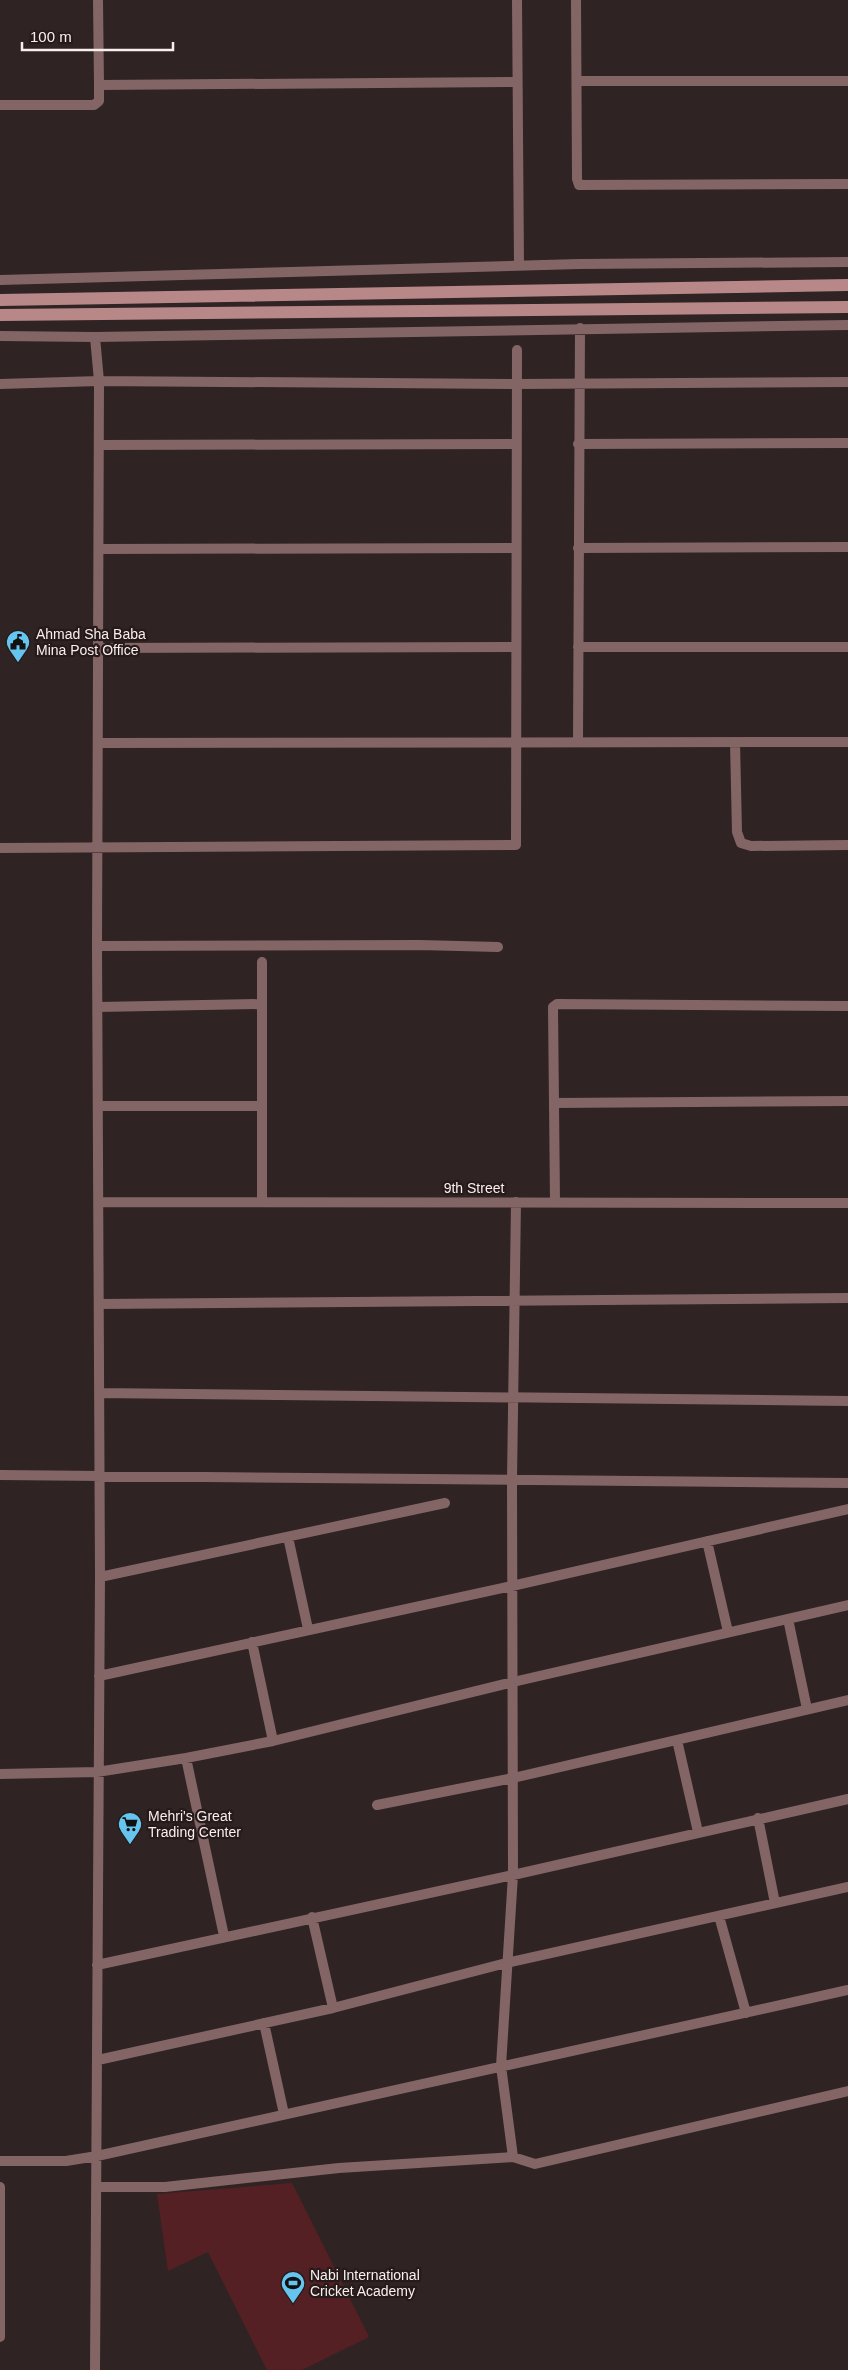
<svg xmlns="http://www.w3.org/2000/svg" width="848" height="2370" viewBox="0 0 848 2370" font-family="Helvetica,sans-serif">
<rect width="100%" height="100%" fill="#302323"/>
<!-- green -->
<path fill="#542023" d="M292,2183L369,2337L302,2370H267L208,2252L168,2271L157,2194Z"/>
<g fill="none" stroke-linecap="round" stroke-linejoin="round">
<!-- minor -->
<path stroke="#836565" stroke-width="10" d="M98,0L99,85
M517,0L519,266
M576,0L577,179L579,185L848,184
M577,81H848
M0,105H94L99,101V85L517,82
M0,280L579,264L848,262
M0,336L95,337L848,325
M0,384L99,381L516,384L848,382
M578,444L848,443
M99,445L516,444
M578,548L848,547
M99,549L516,548
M578,647H848
M99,648L515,647
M578,742L580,328
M735,742L737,832L741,843L751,846L848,845
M99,743L848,742
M0,848L516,845L517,350
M97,946L420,945L498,947
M98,1007L262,1004
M554,1103L848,1101
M99,1106H262
M262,1201V962
M555,1201L553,1007L557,1004L848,1006
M99,1202L848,1203
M99,1304L848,1298
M99,1393L848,1401
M0,1475L848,1483
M288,1537L308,1629
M707,1541L728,1632
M100,1577L445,1503
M788,1619L807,1709
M252,1642L273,1741
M99,1676L512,1586L848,1509
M677,1740L698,1832
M186,1758L224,1936
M0,1774L97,1772L186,1758L273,1741L513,1682L848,1605
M377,1805L513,1778L848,1700
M758,1818L775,1903
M719,1916L746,2013
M312,1917L333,2008
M97,1965L513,1875L848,1799
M264,2023L284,2114
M98,2060L333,2008L506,1963L848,1887
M513,2157L501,2066L513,1875L512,1479L516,1202
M0,2161H66L97,2156L848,1990
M0,2187V2337
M96,2187H165L339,2168L513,2157L535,2164L848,2091
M95,2370L100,1577L97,946L99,381L95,337"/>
<!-- secondary -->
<path stroke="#b88889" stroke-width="12" d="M0,300L848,285
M0,315L848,307"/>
</g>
<!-- icons -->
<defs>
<g id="civic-pin" transform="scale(1.25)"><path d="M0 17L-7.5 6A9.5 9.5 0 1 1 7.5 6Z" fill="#65c5ee" stroke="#261a1a"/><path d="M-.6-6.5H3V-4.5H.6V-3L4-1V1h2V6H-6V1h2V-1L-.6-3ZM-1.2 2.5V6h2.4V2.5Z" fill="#111"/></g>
<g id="supermarket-pin" transform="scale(1.25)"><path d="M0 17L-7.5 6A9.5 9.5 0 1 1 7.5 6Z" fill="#65c5ee" stroke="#261a1a"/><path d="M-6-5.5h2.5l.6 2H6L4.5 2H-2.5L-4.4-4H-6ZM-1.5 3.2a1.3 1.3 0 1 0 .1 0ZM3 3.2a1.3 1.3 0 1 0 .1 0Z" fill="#111"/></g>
<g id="stadium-pin" transform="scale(1.25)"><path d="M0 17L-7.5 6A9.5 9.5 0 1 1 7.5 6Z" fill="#65c5ee" stroke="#261a1a"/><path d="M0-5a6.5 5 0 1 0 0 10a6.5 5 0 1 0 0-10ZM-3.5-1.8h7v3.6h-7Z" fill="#111"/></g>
</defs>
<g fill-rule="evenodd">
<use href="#civic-pin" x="18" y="642"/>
<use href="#supermarket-pin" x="130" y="1824"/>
<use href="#stadium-pin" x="293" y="2283"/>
</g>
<g text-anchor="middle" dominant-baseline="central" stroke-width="4.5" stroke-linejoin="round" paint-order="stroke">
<!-- poi labels -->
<g font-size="14" fill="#f9efef" stroke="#261a1a" text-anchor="start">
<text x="36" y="634">Ahmad Sha Baba<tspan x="36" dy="16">Mina Post Office</tspan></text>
<text x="148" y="1816">Mehri's Great<tspan x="148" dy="16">Trading Center</tspan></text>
<text x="310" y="2275">Nabi International<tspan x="310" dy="16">Cricket Academy</tspan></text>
</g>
<!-- street labels -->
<g font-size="14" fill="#f9efef" stroke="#261a1a">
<text x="474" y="1188">9th Street</text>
</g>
</g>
<!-- scale -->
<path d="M22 42v8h151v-8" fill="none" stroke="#f9efef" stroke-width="2.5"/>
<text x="30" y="42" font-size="15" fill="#f9efef" stroke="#261a1a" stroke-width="4" paint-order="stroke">100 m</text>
</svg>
